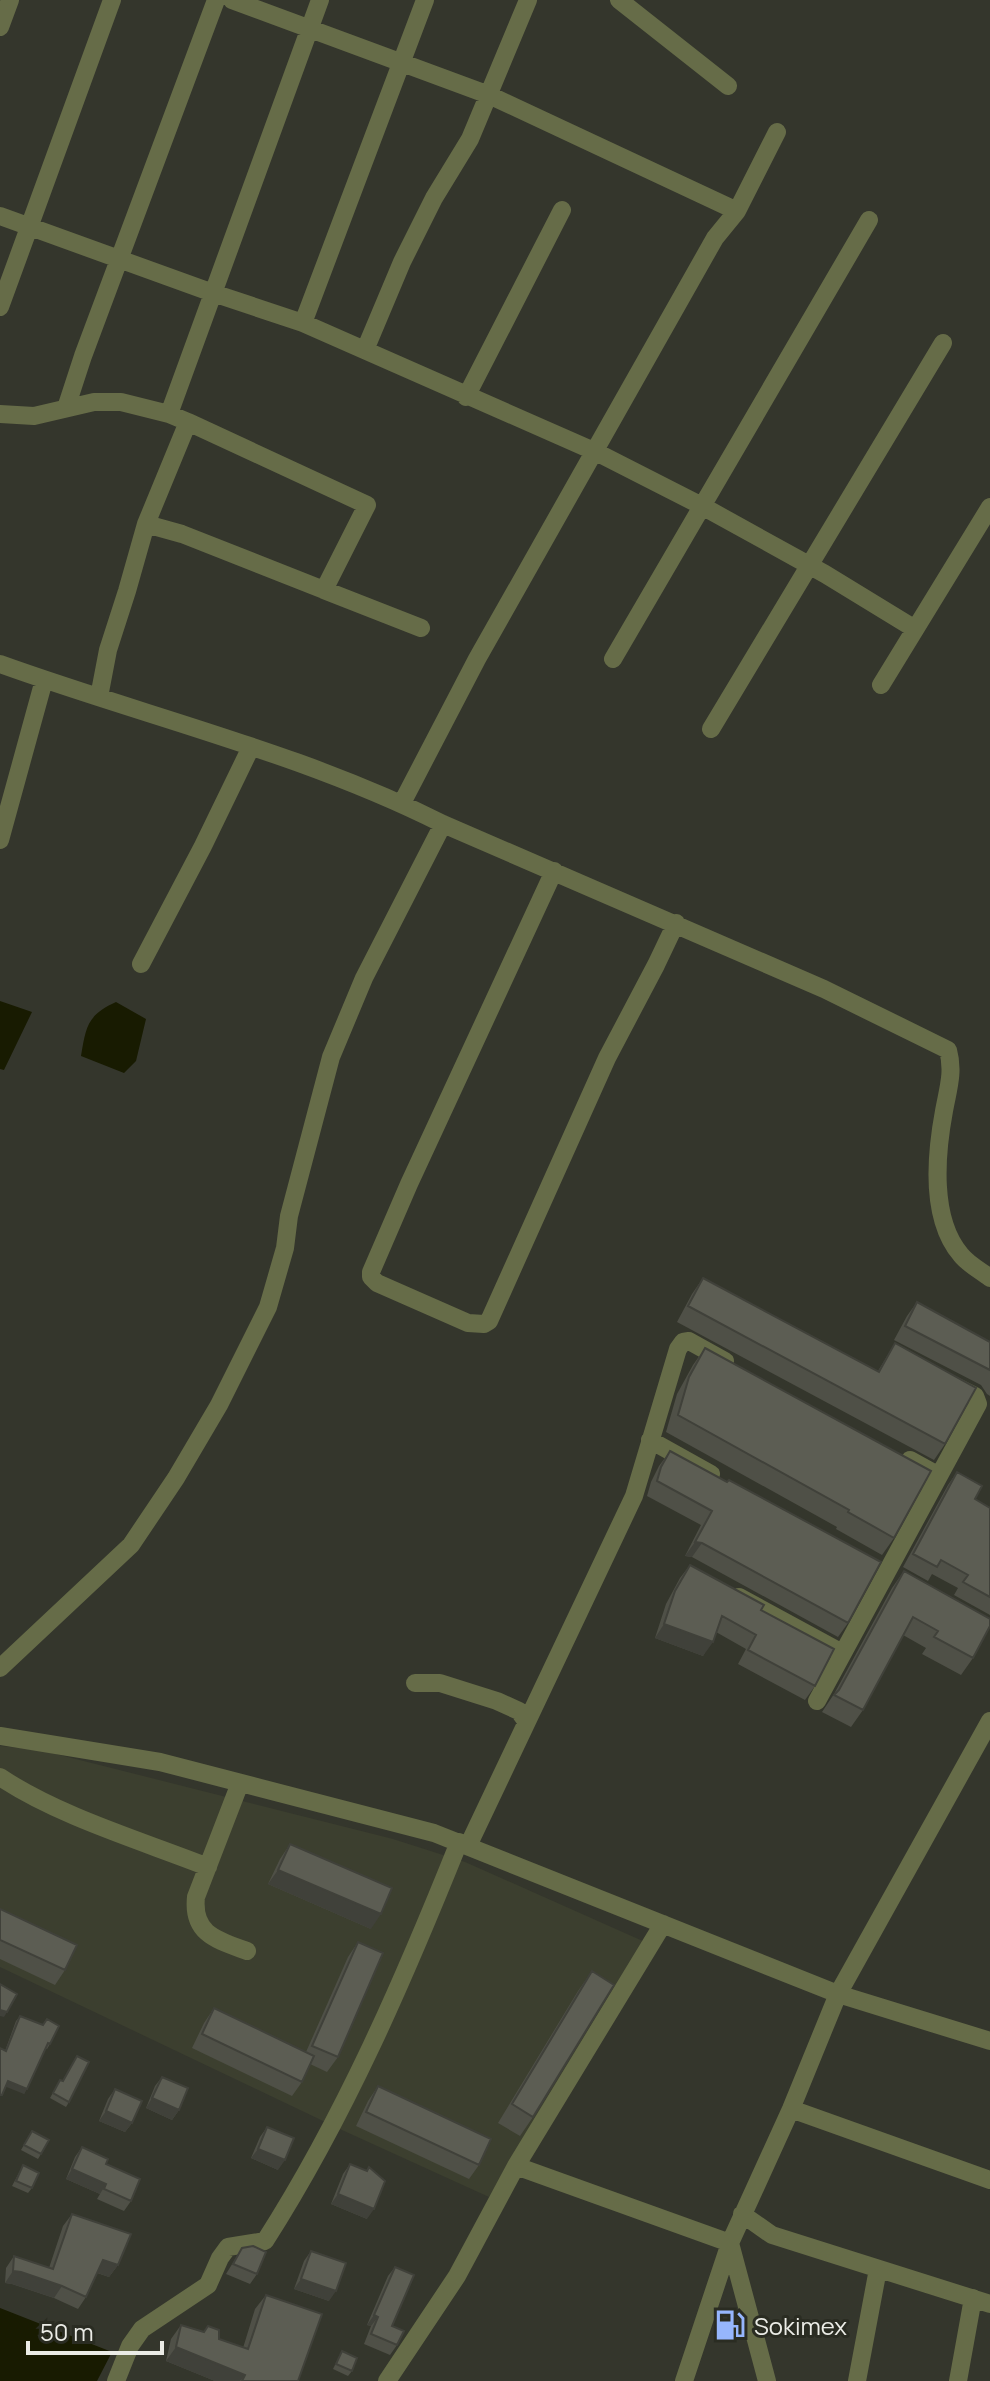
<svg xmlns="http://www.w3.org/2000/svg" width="990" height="2381" viewBox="0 0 990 2381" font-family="Manrope,sans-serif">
<rect width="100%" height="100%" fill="#34362c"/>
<!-- built -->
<path fill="#3c3f2f" d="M0,1746L40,1750L393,1839L465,1862L645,1942L489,2197L342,2130L0,1967Z"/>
<!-- water -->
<path fill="#181b01" d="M0,1001L32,1012L4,1070L0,1069Z
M116,1002L146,1019L136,1061L124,1073L81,1056C86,1027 87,1015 116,1002Z
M0,2308L112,2352L97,2381H0Z"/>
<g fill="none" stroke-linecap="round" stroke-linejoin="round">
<!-- minor -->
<path stroke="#666c48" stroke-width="18" d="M232,0L489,95L737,211
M619,0L728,86
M0,27L10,0
M0,216L213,293L303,323L596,452L702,506L825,574L915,629
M0,307L112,0
M303,323L425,0
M365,350L402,262L434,198L470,139L528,0
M466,397L562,210
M66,408L83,356L216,0
M0,414L34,416L94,402H121L169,414L188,422L367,505L324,590L421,628
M169,414L320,0
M146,524L182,534L324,590
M613,659L869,220
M0,664C147,717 302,753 443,824L824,989L948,1050C954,1072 948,1089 944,1111C936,1154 930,1219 961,1255C968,1264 981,1271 990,1278
M881,685L990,507
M99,697L108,650L127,591L146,524L188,422
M711,729L943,343
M402,803L477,659L715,238L737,211L777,132
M0,840L44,680
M554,871L409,1184L371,1272V1277L377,1283L468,1323L484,1324L489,1321L607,1058L656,965L676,923
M141,964L203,846L251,747
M650,1440L711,1474
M910,1460L939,1476
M739,1597L842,1653
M0,1668L131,1545L176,1478L219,1405L268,1307L285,1248L289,1216L331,1057L364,978L443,824
M415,1683H440L497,1701L519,1711L526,1721
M817,1701L978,1404L975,1396L951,1384
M0,1736L160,1762L434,1833L838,1994L990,2041
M0,1777C58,1816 142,1841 208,1867
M240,1783L196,1897C192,1934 217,1940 247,1951
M468,1846L634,1496L678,1349L683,1342L689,1341L725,1361
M791,2109L990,2180
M516,2166L730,2243
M742,2214L772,2235L990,2304
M730,2243L767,2381
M116,2381L130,2346L142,2329L208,2285L220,2258L228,2247L265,2241C345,2116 404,1979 459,1842
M387,2381L457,2276L516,2166L663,1924
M684,2381L730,2243L791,2109L838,1994L990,1721
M857,2381L878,2269
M958,2381L973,2298"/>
</g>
<!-- wall -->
<path fill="#4f5047" d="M703,1278L878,1371L895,1343L945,1444L934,1460L677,1322L692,1294Z
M917,1302L990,1342V1396L987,1394L981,1385L894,1340L907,1316Z
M705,1348L894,1538L882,1555L836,1529L837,1527L666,1432L677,1394L693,1365Z
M670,1451L848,1623L838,1637L692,1557L685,1556L701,1525L647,1496L651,1482L659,1466Z
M957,1472L975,1499L990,1508V1615L954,1595L958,1588L932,1574L928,1581L903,1567L948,1485Z
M690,1565L761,1610L815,1686L805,1700L738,1664L746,1649L716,1632L703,1656L655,1638L666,1604L680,1578Z
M904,1571L973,1658L961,1675L922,1654L926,1648L903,1635L863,1710L851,1727L822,1712L834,1694L892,1588Z
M290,1844L371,1929L268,1884L280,1859Z
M0,1909L65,1970L55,1985L0,1959Z
M358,1942L338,2057L327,2072L310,2064L302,2082L292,2096L192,2048L204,2023L214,2008L306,2052L348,1957Z
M592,1971L533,2117L520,2136L498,2123L578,1991Z
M20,2016L50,2044L47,2049L45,2048L24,2094L5,2051L16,2021Z
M77,2056L69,2102L66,2107L50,2098L60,2080L63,2081Z
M162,2077L179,2110L172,2120L146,2108L155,2086Z
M378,2086L479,2165L469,2179L356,2126L368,2101Z
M115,2089L132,2123L125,2132L99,2121L108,2099Z
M267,2127L278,2170L251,2158L260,2137Z
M32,2131L41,2154L38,2159L21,2150Z
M82,2147L106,2164L131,2201L124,2211L97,2199L100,2194L66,2179L75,2157Z
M350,2164L366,2171L369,2167L367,2219L331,2204L343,2174Z
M23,2165L32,2188L28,2193L12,2186Z
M72,2214L118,2265L109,2277L97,2273L86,2297L78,2309L54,2298L12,2284L5,2283L6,2268L14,2256L49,2268L63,2226Z
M242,2248L257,2274L250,2284L226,2274Z
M311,2251L329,2301L294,2289L304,2261Z
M395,2267L392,2326L397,2345L390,2355L364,2344L371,2326L367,2325L388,2276Z
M266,2295L298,2381H215L166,2361L171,2339L181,2325L243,2348L255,2309Z
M342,2351L352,2371L348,2376L333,2369Z"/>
<!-- shaded-wall -->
<path fill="#40413a" d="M695,1542L702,1543L692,1557L685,1556Z
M664,1624L713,1642L703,1656L655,1638Z
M278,1870L381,1914L371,1929L268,1884Z
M0,2010L7,2012L4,2017L0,2016Z
M8,2081L27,2089L24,2094L4,2086Z
M152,2098L179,2110L172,2120L146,2108Z
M106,2111L132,2123L125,2132L99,2121Z
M258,2149L285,2160L278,2170L251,2158Z
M72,2169L106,2184L100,2194L66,2179Z
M338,2194L374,2209L367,2219L331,2204Z
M103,2260L118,2265L109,2277L95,2272Z
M13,2271L21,2272L62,2286L54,2298L12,2284L5,2283Z
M301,2279L336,2291L329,2301L294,2289Z
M374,2315L378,2317L371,2326L367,2325Z
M176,2347L245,2375L240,2381H215L166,2361Z"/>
<!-- building -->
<path fill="#5c5d53" stroke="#40413a" stroke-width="2" d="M703,1278L879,1372L895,1343L976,1388L945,1444L688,1306Z
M917,1302L990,1342V1370L905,1326Z
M705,1348L931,1471L894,1538L848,1512L849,1510L678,1415L689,1377Z
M670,1451L727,1482L729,1480L881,1562L848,1623L702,1543L695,1542L712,1511L657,1481L661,1467Z
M957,1472L982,1486L975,1499L990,1508V1597L963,1582L968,1575L941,1560L937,1567L913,1554Z
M690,1565L764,1605L761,1610L834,1649L815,1686L748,1650L756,1635L722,1616L713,1642L664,1624L675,1591Z
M904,1571L990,1619V1626L973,1658L934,1637L938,1631L913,1617L863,1710L834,1695L839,1690Z
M290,1844L392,1888L381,1914L278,1870Z
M0,1909L77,1945L65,1970L0,1940Z
M358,1942L383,1953L338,2057L312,2046Z
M592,1971L614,1985L533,2117L512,2104Z
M0,1984L17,1994L7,2012L0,2010Z
M214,2008L314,2056L302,2082L202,2034Z
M20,2016L43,2025L47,2019L59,2026L50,2044L48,2043L27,2089L8,2081L2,2095H0V2048L6,2051Z
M77,2056L89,2062L69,2102L53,2093L60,2080L63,2081Z
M162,2077L188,2088L179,2110L152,2098Z
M378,2086L491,2139L479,2165L366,2112Z
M115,2089L142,2101L132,2123L106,2111Z
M267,2127L294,2138L285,2160L258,2149Z
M32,2131L49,2140L41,2154L24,2145Z
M82,2147L108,2159L106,2164L140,2179L131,2201L104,2189L106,2184L72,2169Z
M350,2164L367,2171L369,2167L385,2181L374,2209L338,2194Z
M23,2165L39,2173L32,2188L16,2181Z
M72,2214L131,2234L118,2265L103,2260L86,2297L62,2286L21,2272L13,2271L14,2256L53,2269Z
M253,2246L266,2252L257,2274L233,2264L242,2248Z
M311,2251L346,2263L336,2291L301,2279Z
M395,2267L414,2275L392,2326L404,2331L397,2345L371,2334L378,2317L374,2315Z
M266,2295L322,2314L298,2381H242L245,2375L176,2347L181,2325L204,2332L208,2326L219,2330V2339L248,2349Z
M342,2351L357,2358L352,2371L336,2364Z"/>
<!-- icons -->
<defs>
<g id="fuel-bare" transform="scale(2.4)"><path d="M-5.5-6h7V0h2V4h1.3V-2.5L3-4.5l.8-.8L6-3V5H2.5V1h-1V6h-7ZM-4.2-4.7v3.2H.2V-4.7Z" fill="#96b6fd" stroke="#2a2c22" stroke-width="2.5" paint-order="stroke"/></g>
</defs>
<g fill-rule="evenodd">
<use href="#fuel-bare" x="730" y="2325"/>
</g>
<g text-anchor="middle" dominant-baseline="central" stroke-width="6" stroke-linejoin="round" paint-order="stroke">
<!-- poi labels -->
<g font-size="24" fill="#ebece6" stroke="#2a2c22" text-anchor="start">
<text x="754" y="2325">Sokimex</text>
</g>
</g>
<!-- scale -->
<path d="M28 2341v12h134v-12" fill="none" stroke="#ebece6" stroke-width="4"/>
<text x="40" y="2341" font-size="24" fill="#ebece6" stroke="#2a2c22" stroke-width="6" paint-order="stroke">50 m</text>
</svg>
